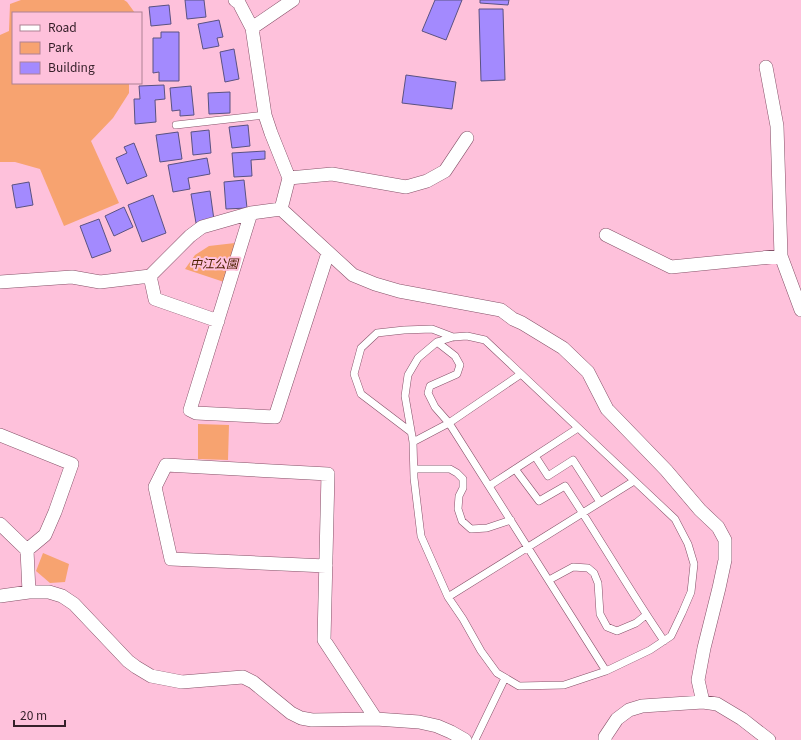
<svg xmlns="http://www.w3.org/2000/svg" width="801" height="740" viewBox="0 0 801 740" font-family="Georgia,'Noto Sans JP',serif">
<rect width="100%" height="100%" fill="#fec1db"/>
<!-- green -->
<path fill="#f7a370" d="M21,0H124L127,2L135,13H13V83H129V93L113,118L91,141L119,203L64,226L40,169L15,162H0V35L9,31L10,4Z
M235,243L224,282L185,269L195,255L209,246Z
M198,424L229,425L228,460L198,459Z
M43,553L69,564L65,582L50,583L36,571Z"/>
<!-- building -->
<path fill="#a38afe" stroke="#5a5281" d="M185,0H204L206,17L187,19Z
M435,0H462L446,40L422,31Z
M480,0H509L508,5L480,3Z
M169,5L171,24L151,26L149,7Z
M479,9H503L505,80L481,81Z
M219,20L223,37L217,38L219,46L203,49L198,24Z
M161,32H179V81H159V72L153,73V38H161Z
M234,49L239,79L225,82L220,52Z
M406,75L456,82L452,109L402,103Z
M164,85L165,99L155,100L156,122L135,124L134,99H140L139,86Z
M191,86L194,115L180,116V110L172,111L170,88Z
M230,92V113L209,114L208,93Z
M248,125L250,146L232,148L229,127Z
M209,130L211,153L193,155L191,132Z
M178,132L182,159L160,162L156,135Z
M134,143L147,176L127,184L116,158L127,153L124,147Z
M265,151V159L251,160L252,176L234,177L232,153Z
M207,158L210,174L188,178L190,189L173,192L168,165Z
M244,180L247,208L226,209L224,182Z
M29,182L33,205L16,208L12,185Z
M210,191L214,220L196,223L191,194Z
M153,195L166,233L142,242L128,205Z
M124,207L133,227L114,236L105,216Z
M99,219L111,251L92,258L80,226Z"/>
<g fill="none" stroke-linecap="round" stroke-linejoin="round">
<!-- service casing -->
<g stroke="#855168" stroke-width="8">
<path id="service" d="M176,125L265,115
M467,336L485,340L675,519L688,544L694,564L691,592L682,613L671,636L650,650L606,671L564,685L519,686L497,673L481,651L463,619L448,597L421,536L414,478L413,442L405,396L408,375L418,358L437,342L453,337Z
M437,342L455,356L460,365L457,374L430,386L428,393L435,407L449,423L606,671
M411,432L361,394L354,374L361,348L377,333L404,330L432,329L453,337
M413,442L449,423L521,374
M535,456L548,476L573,460L600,502
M414,469H450L457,473L463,479V488L459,496L458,509L462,521L471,529L487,528L511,520
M515,469L539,501L565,486C599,537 629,590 664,641
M489,486L578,428
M549,580L573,567L588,568L594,573L598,583L600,614L607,627L617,631L636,623L646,615
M448,597L634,481
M475,740L505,678"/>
</g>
<!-- minor casing -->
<g stroke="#855168" stroke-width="14">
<path id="minor" d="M235,0L239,3L252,28L265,115L271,133L289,178L281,209L353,275L375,284L399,291L501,310L513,319L522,323L563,348L588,372L607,409L666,470L700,510L718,527L725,540V560L719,588L704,648L698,680L703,702
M252,28L293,0
M766,67L777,126L781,256L801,310
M289,178L332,174L406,187L427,181L445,171L467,138
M281,209L251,213L190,410L196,413L275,417L328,253
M606,235L671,267L781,256
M150,276L155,299L218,321
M0,282L72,277L100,282L150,276L190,236L202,227L251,213
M0,435L72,464L55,512L45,535L27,550
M0,524L27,550L29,592
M326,566L171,559L155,487L166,465L328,474L324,640L376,719
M0,596L29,592H49L62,596L74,604L128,661L136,667L151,676L182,682L243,677L253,682L291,713L301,718L312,720L376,719L419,722L437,726L451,732L465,740
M605,740V737L617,719L629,710L642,706L703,702L717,704L742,719L769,740"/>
</g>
<!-- service -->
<use href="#service" stroke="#fff" stroke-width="7"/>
<!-- minor -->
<use href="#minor" stroke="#fff" stroke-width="13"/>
</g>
<g text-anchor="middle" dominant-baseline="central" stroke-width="4" stroke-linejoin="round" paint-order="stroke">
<!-- park labels -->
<g font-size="12" font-style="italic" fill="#4d2101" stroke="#fec1db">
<text x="214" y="262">中江公園</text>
</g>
</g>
<!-- legend -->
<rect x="12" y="12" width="130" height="72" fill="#fec1db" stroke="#ae8194"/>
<rect x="20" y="25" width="20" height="6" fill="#ffffff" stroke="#ae8194"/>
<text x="48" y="32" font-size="12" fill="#36202a">Road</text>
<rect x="20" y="42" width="20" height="12" fill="#f7a370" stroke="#ae8194"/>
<text x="48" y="52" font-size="12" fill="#36202a">Park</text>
<rect x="20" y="62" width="20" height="12" fill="#a38afe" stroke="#ae8194"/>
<text x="48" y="72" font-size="12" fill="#36202a">Building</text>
<!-- scale -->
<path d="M14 720v6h51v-6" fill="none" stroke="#36202a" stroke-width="2"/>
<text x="20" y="720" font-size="12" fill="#36202a" stroke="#fec1db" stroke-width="3" paint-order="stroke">20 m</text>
</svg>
